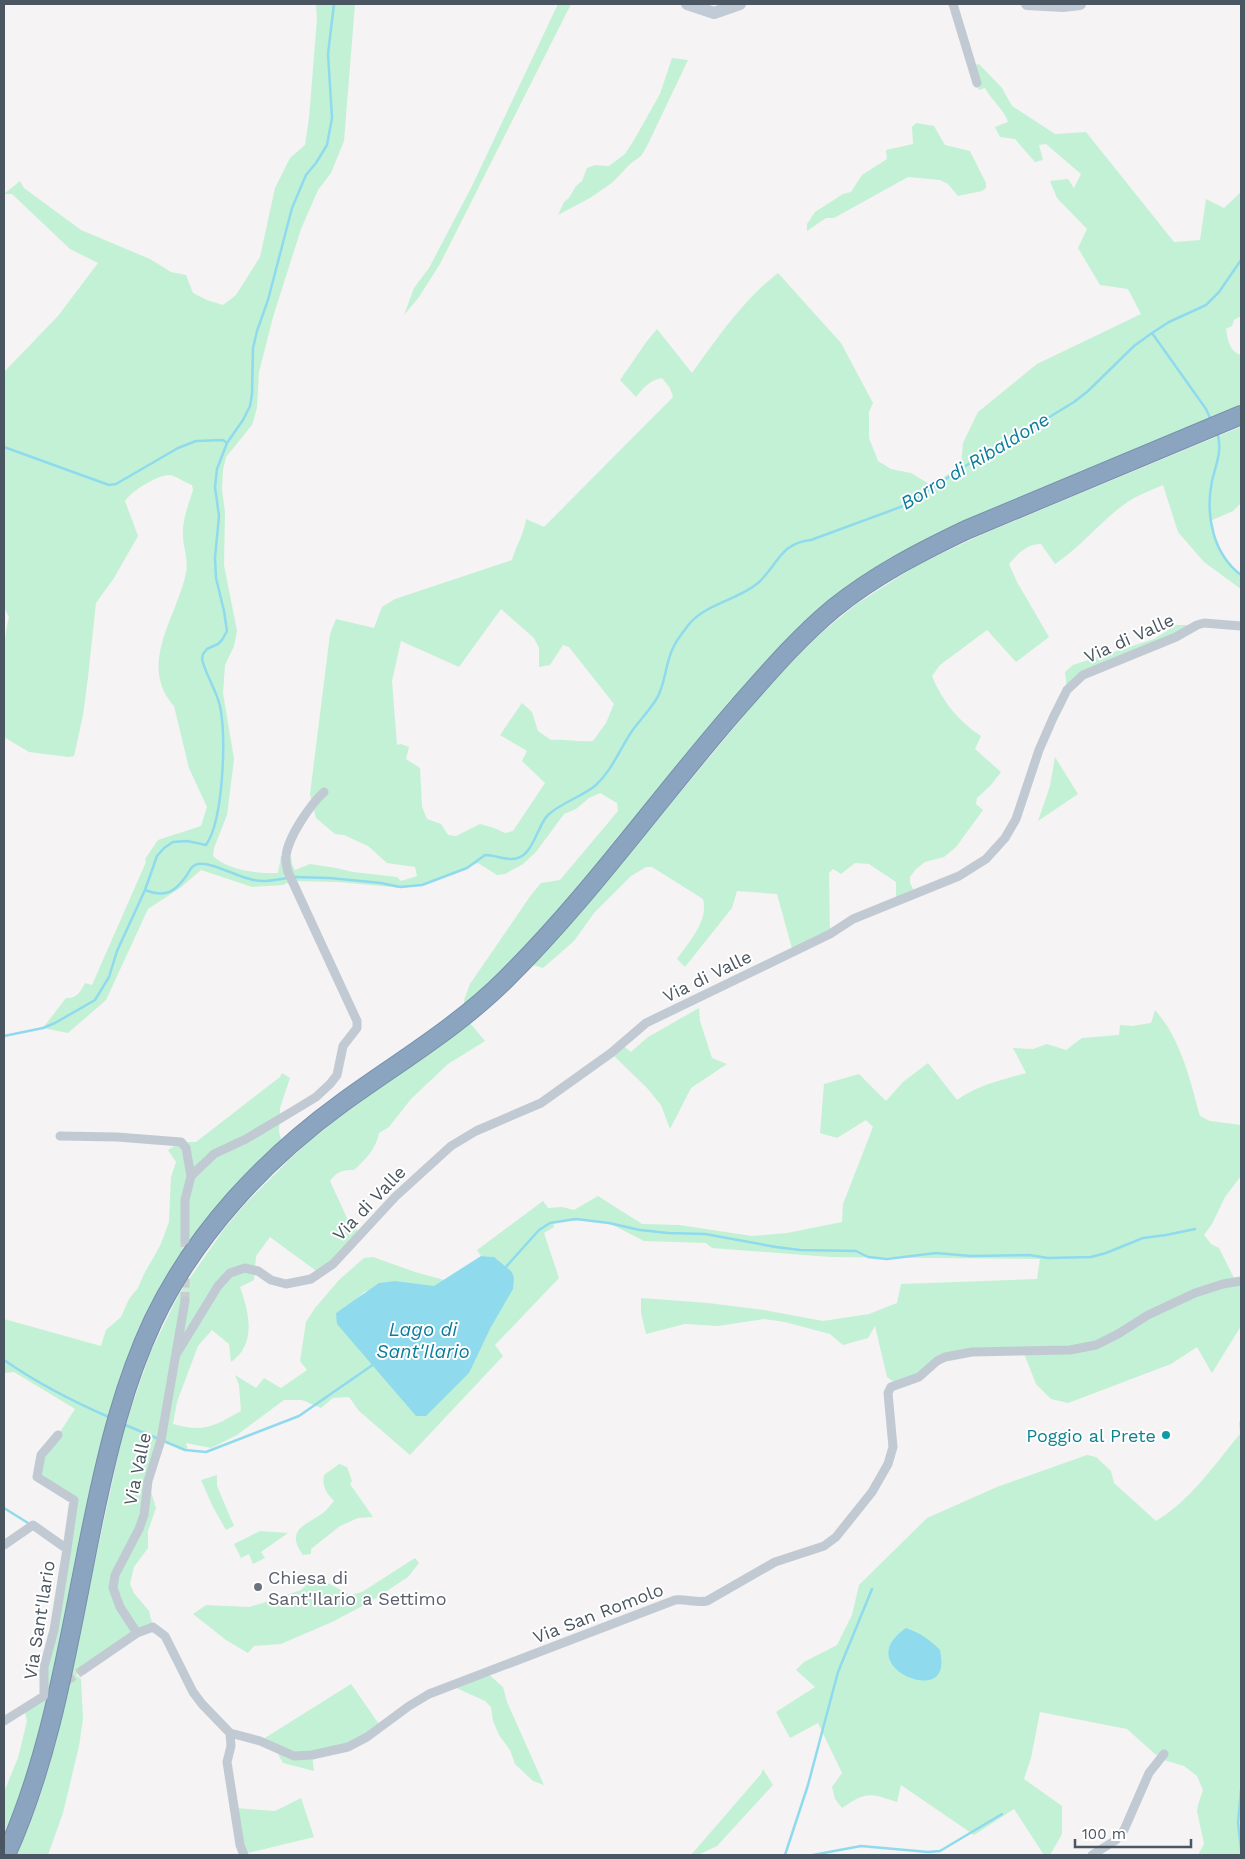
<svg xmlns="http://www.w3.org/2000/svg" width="1245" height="1859" viewBox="0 0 1245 1859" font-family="'Work Sans',sans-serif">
<rect width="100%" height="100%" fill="#f5f3f3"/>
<!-- green -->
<path fill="#c3f1d5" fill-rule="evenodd" d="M316,4H355L344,141L331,173L318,190L301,229L273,317L259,372L257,408L252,425L226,457L223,470L222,489L225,513L224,565L237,631L234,646L225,665L223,693L234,759L227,815L214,848L213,856C227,870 258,874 278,873L281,856H291L292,864L295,870L310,864L336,868L353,872L397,877L401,881L417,876L415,867L387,863L368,846L344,835L335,834L316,818L310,794L330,634L336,619L374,628L382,607L395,599L512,560C516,546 524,534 526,519L544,527L673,397L670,388L662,378C650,380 643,388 636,397L620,380L647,341L657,329L692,373C718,337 743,300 778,273L841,343L873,403L869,412V438L878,461L891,469L911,473L931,485L961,466L963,443L978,412L1037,364L1141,314L1128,289L1100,285L1078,248L1087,229L1057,198L1050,181L1068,179L1074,188L1081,174L1046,144L1039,145L1043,160L1035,162L1015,139L1000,137L995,127L1008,122C1004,109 991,100 985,88L979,90L972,66L979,64L1002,88L1012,106L1055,134L1086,132L1174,242L1200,240L1206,199L1224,208L1241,192V316L1234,320L1232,326L1226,329C1228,340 1229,351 1241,355V415L1002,514L833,609L609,864L464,1015V1000L470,984L531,895L541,883L560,880L618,811L617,803L600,793L589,798L576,809L564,814L536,852L523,864L505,874L497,875L478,863L427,884L403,888L338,882L292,881L283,885L252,887L201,870L180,888L148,909L106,1000L68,1033L43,1028L66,998C77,999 81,991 85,983L92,985L146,862L145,859L158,840L201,826L207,807L189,768L174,706C137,665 177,617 186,573C189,558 182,545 183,531C183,518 189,503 193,490L192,485C185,483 177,476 170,475C159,474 131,491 125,501L138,536L114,578L96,603L88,677L83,715L74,756L69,757L29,752L4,737C4,700 0,652 9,617L4,608V372L58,316L98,263L70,249L12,194H4L20,181L24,188L81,230L150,259L171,272L186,275L193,293L207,300L223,305L236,295L260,257L275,188L290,158L305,145L309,118L317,19ZM501,609L534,638L539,648V667L550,665L563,645L569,647L614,704L606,723L593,741C578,742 565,739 551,740L538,731L532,712L522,703L500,735L527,751L522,761L545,783L513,831L505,833L494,828L480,824L456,836L448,835L441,824L427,819L422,807L420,768L406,759L409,747L401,744L397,745L392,681L401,641L459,667Z
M558,4H571L440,264L419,297L404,315L414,288L429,268L472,186Z
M672,58L688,60L647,146L641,156L630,164L613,182L590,198L558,215L564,202L569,198L576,186L582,181L587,168L595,165L609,166L625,154L634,140L660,94Z
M916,123L934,126L945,145L970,151L986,183V188L982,191L958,196L948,184L940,180L908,177L834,218H826L807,231V224L815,212L843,194L851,192L862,175L887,159L886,150L913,144L912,127Z
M1240,427L1241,430V503L1233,511L1210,521C1216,542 1224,562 1241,575V589L1204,562L1178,532L1163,485C1154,489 1143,493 1134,498C1105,515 1084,545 1055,564L1041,544C1026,544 1018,554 1009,564L1017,582L1049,637L1016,662L987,630L940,665L932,676C942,701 958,721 981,736L975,749L1001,772L991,785L977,798L976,804L983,810L956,847L944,857L925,862L916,869L910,877V883L915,893L896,901V882L869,864L855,863L841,874L833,869L829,873L830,934L793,952L777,894L737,891L732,908L685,967L677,959C689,942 709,920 703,899L652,867H646L631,876L594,913L574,941L543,968L533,965L615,871L776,677L820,634L855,605L919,564L983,534Z
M1176,625H1197L1083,675L1067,690L1065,672L1073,665L1154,639Z
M1055,757L1078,794L1038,821L1050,786Z
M699,1008L700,1021L712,1058L727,1064L691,1088L670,1129L661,1105L647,1088L611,1053L621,1044L631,1052L648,1037Z
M1155,1010C1181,1039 1190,1080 1200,1116L1210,1121L1241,1125V1176L1225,1197L1212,1224L1204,1235L1211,1244L1219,1248L1238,1286H1241V1326L1212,1373L1197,1347L1171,1364L1068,1403L1051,1399L1036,1384L1023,1351L945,1357L919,1377L898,1385L887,1377L875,1326L868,1338L843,1345L830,1334L785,1322L764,1319L718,1326L685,1324L646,1334L641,1313V1298L708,1303L764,1310L823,1321L869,1314L897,1303L901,1284L1037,1279L1040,1259L831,1257L712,1248L706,1243L644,1241L609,1223L590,1220L576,1219L553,1222L554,1227L544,1233L559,1278L495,1345L503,1356L410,1455L359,1411L349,1397L333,1398L321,1408L302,1400H284L237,1435L211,1448L186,1443L188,1451L161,1440L148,1481L156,1508L148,1531V1548L134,1567L130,1584L134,1593L149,1611L153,1627L76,1675L81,1679L83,1719L79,1746L63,1813L48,1855H17L40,1796L55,1746L124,1428L151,1351L179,1294L224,1229L246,1203L302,1147L345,1113L470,1023L485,1041L448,1064L411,1099L389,1127L379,1133C376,1149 366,1159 354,1170C343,1170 337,1171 330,1181L347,1218L361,1234L319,1273L270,1237L256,1256L254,1280L240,1287C249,1312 257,1344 231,1362L229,1344L212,1330L198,1346L177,1402L173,1424C204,1433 214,1426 241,1411L239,1385L235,1375L256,1388L264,1378L281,1388L307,1370L300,1361L306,1322L315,1308L339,1280L364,1258L373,1257L415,1272L444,1280L434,1287L395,1281L364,1292L353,1303L336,1313L479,1351L491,1327L494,1257L481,1256L477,1250L543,1201L548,1208L562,1207L574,1210L598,1196L642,1224L679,1225L752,1236L787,1233L842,1222L843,1204L873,1127L866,1120L837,1138L820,1133L824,1084L859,1074L886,1101L903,1082L928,1063L957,1100C978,1085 1002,1080 1026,1073L1013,1048L1033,1049L1047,1044L1066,1050L1082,1038L1119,1035L1120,1025L1132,1026L1151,1023Z
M282,1073L290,1078L280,1108L279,1132L284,1150L239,1195L141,1348L67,1643L4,1855V1792L18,1758L27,1721L24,1708L44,1696V1667L74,1500L37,1477L41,1455L58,1435L75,1409L14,1372L4,1373V1319L101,1346L106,1330L121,1317L129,1299L138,1288L144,1274L160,1246L169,1222L171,1177L176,1162L168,1150L181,1142H196L280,1077Z
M1241,1419V1855H1198L1204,1844L1197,1811L1198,1805L1203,1790L1197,1776L1184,1766L1164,1760L1155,1754L1127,1729L1040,1712L1031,1758L1024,1779L1062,1806V1834L1050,1855H1044L1014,1809L974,1835L901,1785L897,1802C870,1793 866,1791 842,1808L835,1799L832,1787L842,1773L818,1723L790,1738L776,1712L815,1687L796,1670L804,1662L837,1645L852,1615L859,1585L927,1518L997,1487L1087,1455L1096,1457L1111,1471L1114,1483L1156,1521C1191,1500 1214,1465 1240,1434L1239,1423Z
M339,1464L347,1467L352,1481L350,1484L373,1517L358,1518L340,1526L311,1549V1554L303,1555C284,1529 307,1525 323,1513C327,1510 330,1505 334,1501C326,1493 322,1486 324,1475Z
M217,1475V1486L234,1526L226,1530L213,1507L201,1480Z
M260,1531L288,1533L261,1552L265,1558L253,1564L249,1554L241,1558L234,1544Z
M415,1558L419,1563L408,1577L370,1602L332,1622L281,1644L254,1646L248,1653L226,1640L193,1614L206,1605L249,1607L263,1603L301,1590L315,1576L350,1595L362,1592Z
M487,1673L503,1687L507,1702L544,1785L533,1781L515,1764L510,1750L499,1735L493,1721L491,1707L485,1701L452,1686Z
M351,1684L381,1727L367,1737L312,1755L314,1771L283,1763L274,1747L260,1741Z
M763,1769L773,1785L717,1846L698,1855H691L761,1774Z
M301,1798L314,1837L244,1854L235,1808L275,1811Z"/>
<!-- water -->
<path fill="#90daee" d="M481,1256L494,1257L512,1272L514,1278L513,1289L491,1327L469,1373L426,1416H416L337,1324L336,1313L379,1283L395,1281L434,1286Z
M906,1628C920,1633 929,1639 940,1650C941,1656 943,1667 939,1673C927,1696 856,1662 906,1628Z"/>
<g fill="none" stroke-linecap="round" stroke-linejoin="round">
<!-- stream -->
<path stroke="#90daee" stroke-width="2.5" d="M1152,333L1206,409L1211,420
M1217,432C1223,450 1216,464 1212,481C1205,515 1213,554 1241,575
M4,447L109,485L116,484L178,448L196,441L223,440L227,443
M293,877L330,878L381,883L400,887L422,885L467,868L485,855C494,855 502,859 511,859C533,860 536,827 548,815C562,802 582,797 596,785C612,770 620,749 632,731C640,720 650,710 657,698C666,682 665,664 673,648C677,639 684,631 690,623C708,603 738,600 758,583C778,565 780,543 811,540L906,505L996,446L1043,421L1074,402L1088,391L1134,346L1152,333L1169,322L1206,305L1219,292L1241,260
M145,890C166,898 175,892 187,875C190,870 192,865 198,864C213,862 235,876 250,879C262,883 275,880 288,878
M4,1036L43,1028L55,1023L95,1000L109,977L117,951L145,890L157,856L164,848L173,842L187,841L206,845C224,819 226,736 220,706C216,689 206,676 202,659L203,654L207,649L218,644L222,640L227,631L224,611L216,578L215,558L219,516L215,487L217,469L227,443L243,420L250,406L252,394L253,348L257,331L268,300L292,208L306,175L316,163L327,145L332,118L328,54L334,4
M505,1268L539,1230L550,1223L576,1219L609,1223L640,1230L668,1233L705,1234L776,1247L800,1250L856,1251L868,1257L887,1259L936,1253L971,1256L1029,1255L1048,1258L1091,1257L1106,1253L1143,1238L1166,1235L1195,1229
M4,1360C37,1383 74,1402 111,1418
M123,1424L185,1450L206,1452L299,1416L374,1364
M4,1508L28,1523
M1241,1790L1238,1823L1241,1849
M785,1855L808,1785L838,1672L872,1589
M813,1855L861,1846L928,1852L940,1851L1002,1814"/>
<!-- street-tunnel -->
<path stroke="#caccce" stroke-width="9" stroke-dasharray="9 4.5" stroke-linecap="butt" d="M185,1301V1240
M44,1696L83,1670"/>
<!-- highway casing -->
<g stroke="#7690ad" stroke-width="20">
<path id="highway" d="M6,1855C54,1749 70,1630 94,1516C108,1449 124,1383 153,1321C195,1233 265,1159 342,1103C397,1063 458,1027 506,979C591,895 660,796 739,706C769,672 799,637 834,608C875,575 920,552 966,530L1241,415"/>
</g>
<!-- street -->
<path stroke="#c1cad2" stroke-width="9" d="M953,4L977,83
M60,1136L117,1137L181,1142L186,1148L191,1176
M185,1240V1200L191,1176L214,1154L246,1139L293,1111L316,1097L330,1084L337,1075L343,1046L357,1028V1021L288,872C287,867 285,862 286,856C288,837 310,805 324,792
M177,1353L218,1286L230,1273L245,1268L258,1271L271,1280L286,1284L311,1279L333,1264L395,1197L451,1146L476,1131L541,1103L611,1053L646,1023L830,934L853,919L959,876L986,859L1005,838L1016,819L1039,750L1053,718L1067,690L1083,675L1176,637L1197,625L1204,623L1241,626
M58,1435L41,1455L37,1477L74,1500L67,1549
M4,1545L33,1525L67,1549L54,1630L44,1667V1696L4,1721
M137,1633L120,1607L113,1588L115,1575L139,1529L144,1515L148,1481L161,1440L185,1301
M83,1670L137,1633L153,1627L165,1636L193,1692L202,1704L230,1733L231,1746L227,1762L240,1845L244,1855
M230,1733L260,1741L294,1756L312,1755L348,1747L367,1737L409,1706L429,1694L675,1600C687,1599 696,1603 707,1601L775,1562L824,1546L836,1537L872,1492L888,1464L893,1447L888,1393L891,1387L919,1377L937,1361L945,1357L972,1352L1070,1350L1096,1345L1118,1334L1148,1315L1195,1293L1223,1284L1241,1281
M1092,1855L1116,1840L1124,1830L1149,1773L1164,1754"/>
<!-- secondary -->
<path stroke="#c1cbd6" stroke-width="12" d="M687,4L714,13L740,4
M1027,4L1063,6L1080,4"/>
<!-- highway -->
<use href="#highway" stroke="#8ba5c1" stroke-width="18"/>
</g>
<!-- markers -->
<circle fill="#0f9aa8" stroke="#fff" stroke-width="2" cx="1166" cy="1435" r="5"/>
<circle fill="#6b7280" stroke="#fff" stroke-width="2" cx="258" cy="1587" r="5"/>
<g text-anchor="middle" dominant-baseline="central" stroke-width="4" stroke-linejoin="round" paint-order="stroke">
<!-- street labels -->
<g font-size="18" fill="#4a5661" stroke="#fff">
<text transform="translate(1129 638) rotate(-24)">Via di Valle</text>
<text transform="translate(707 976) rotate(-26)">Via di Valle</text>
<text transform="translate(369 1203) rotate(-46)">Via di Valle</text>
<text transform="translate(137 1469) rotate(-78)">Via Valle</text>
<text transform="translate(598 1613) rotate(-21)">Via San Romolo</text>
<text transform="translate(39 1620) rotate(-81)">Via Sant'Ilario</text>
</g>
<!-- culture labels -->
<g font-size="18" fill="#0d838f" stroke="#fff" text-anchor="end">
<text x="1156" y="1435">Poggio al Prete</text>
</g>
<!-- worship labels -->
<g font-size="18" fill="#5b616d" stroke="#fff" text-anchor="start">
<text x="268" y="1577">Chiesa di<tspan x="268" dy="21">Sant'Ilario a Settimo</tspan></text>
</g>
<!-- water labels -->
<g font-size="19" font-style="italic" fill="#0c7c9b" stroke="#fff">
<text transform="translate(975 461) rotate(-31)">Borro di Ribaldone</text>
<text x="423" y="1329">Lago di<tspan x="423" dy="22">Sant'Ilario</tspan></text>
</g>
</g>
<!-- border -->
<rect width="1245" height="1859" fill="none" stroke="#4a5661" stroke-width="10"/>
<!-- scale -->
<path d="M1075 1839v8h116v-8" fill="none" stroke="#4a5661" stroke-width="2.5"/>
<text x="1082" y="1839" font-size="15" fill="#4a5661" stroke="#ffffff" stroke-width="4" paint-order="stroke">100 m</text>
</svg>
